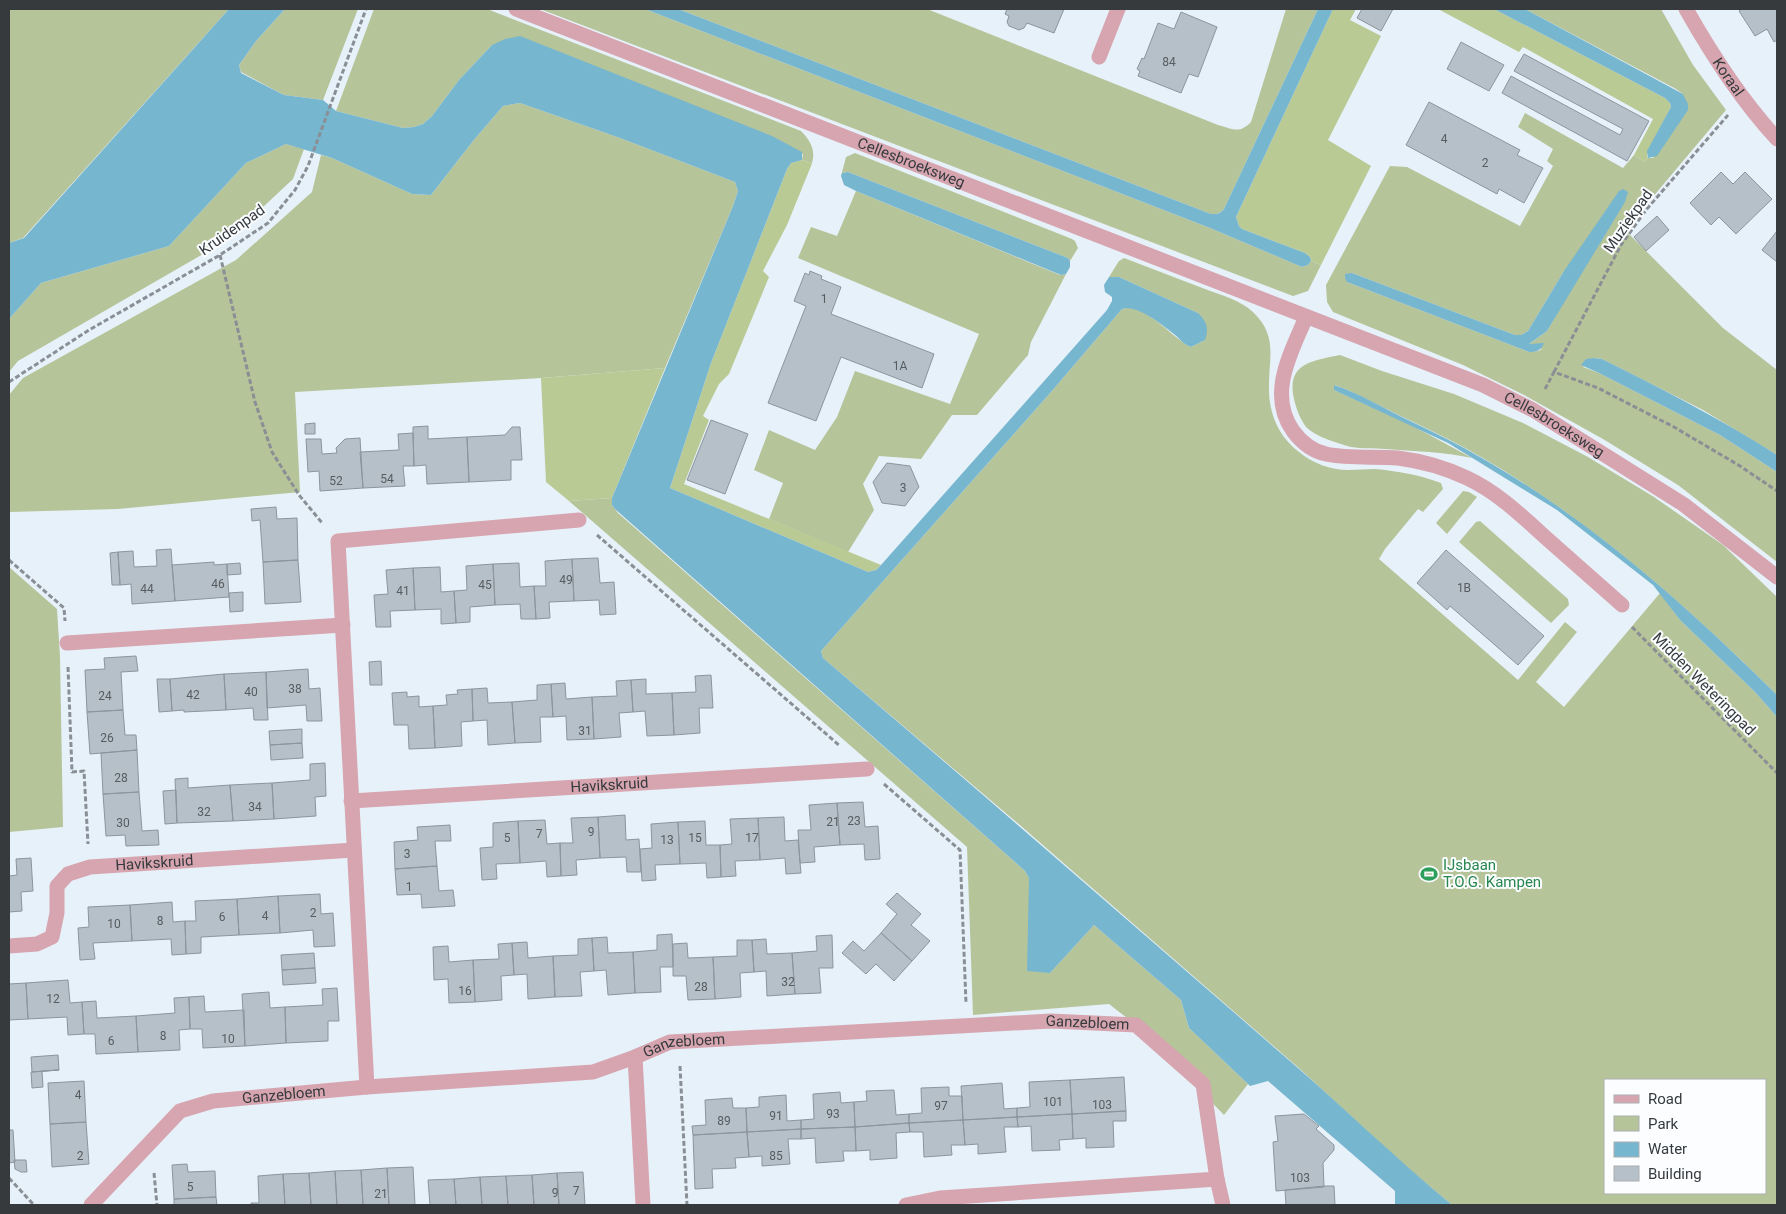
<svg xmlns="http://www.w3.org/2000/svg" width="1786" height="1214" viewBox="0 0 1786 1214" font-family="Roboto,sans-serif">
<rect width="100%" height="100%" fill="#e7f1fa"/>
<!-- green -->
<path fill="#b6c499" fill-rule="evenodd" d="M9,9H229L23,238L9,243Z
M285,9H358L323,100L284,95L241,72L239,65L256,41Z
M374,9H487L801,131C810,140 816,150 812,163L802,160L803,154L492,45L459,80L432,116L423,124L414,127L403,128L336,111Z
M540,9H645L1210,228L1302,267L1308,265L1311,261L1321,265L1308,291L1293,296Z
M678,9H927L1218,125C1232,129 1240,134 1251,122L1286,9H1318L1224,209C1220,214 1217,214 1211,214Z
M1525,9H1661L1693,65L1726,110L1625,230L1723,328L1777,370V455L1703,410L1602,359L1594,358L1583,367L1599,373L1720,435L1777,472V562L1678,485L1603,439L1524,395L1463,365L1333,312L1327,302L1326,285L1390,166L1407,167L1520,226L1553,166L1547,161L1553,149L1518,127L1525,113L1623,168L1634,155L1645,162L1648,158H1653L1683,94L1676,89ZM1564,271L1569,293L1547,331L1528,345L1542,349L1538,351L1529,352L1347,282L1352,273L1515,335H1521L1528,331Z
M520,103L620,138L735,182L738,191L733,206L665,368L541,378L295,392L300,492L118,509L9,512V395L23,378L236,260L312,192L321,155L332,158L412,194L431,195L473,141L503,106Z
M286,144L304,149L293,179L229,239L18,361L9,372V319L41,283L169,246L246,163Z
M855,153L1072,239L1075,241L1078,248L1070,261L1068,258L848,172L842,173L841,176L846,157Z
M856,191L1060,275L1066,274L1031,342L1028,355L977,415H952L921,459L879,456L863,484L874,510L848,552L769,519L783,483L754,470L769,430L815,450L837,417L855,371L950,404L979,334L798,258L811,227L837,236Z
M1124,258C1151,268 1178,279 1205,289C1221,295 1240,300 1253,312C1279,337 1268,359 1269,390C1269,414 1279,437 1299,452C1312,463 1331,470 1348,470C1357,470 1366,469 1375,469C1397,471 1420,475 1441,483L1443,489L1423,512L1418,509L1385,549L1379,559L1518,680L1565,622L1577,632L1536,682L1564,707L1660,593L1680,620L1755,692L1777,717V1205H1452L1402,1163L1301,1070L1021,826L823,658L821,651L1051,392L1122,309C1144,301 1174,340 1191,347L1205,340L1198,313L1119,277H1109L1119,261ZM1605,1080H1765V1193H1605Z
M1340,355L1382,371L1454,394L1523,423L1588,457L1654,497L1723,545L1777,597V695C1687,606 1591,521 1481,457C1457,443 1432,431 1407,419C1383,408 1359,394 1335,385L1334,390L1411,425L1472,458C1444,452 1414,451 1385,449C1374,448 1362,449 1351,447C1337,443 1316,437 1306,427C1300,419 1296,408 1294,399C1286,363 1312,361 1340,355Z
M1463,491L1469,492L1477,497L1447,534L1436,523Z
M612,498V505L618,513L1025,871L1029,878L1050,973L1094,925L1181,1000L1189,1028L1248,1084L1224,1115L1136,1025L1109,1004L973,1015L967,847L569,501Z
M1480,521L1568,599L1569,605L1551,623L1459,542L1476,522Z
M9,567L57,609L60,657L63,827L9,832Z"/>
<!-- forest -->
<path fill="#b9ca95" d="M1333,9H1356L1350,20L1381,36L1328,140L1371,166L1321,265L1311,261L1310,257L1305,253L1242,229L1239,226L1236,217Z
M1438,9H1494L1665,98L1670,103L1671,107L1647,155L1648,158L1645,162L1634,155L1653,119L1523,47L1519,52Z
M802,160L812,163L811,166L787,225L763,271L769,277L729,374L719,384L703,416L709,420L684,484L881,565L876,570L868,572L670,488L711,363L787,169L791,163Z
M665,368L612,498L569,501L546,482L541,378Z"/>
<!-- water -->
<path fill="#77b6cf" d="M229,9H285L256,41L239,65L241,73L284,95L323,100L336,111L403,128L414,127L423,124L432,116L459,80L492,45L505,39L520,36L772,136L802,152V160L791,163L787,169L711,363L670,488L868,572L876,570L881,565L1107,310L1112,301V297L1105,292L1104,285L1109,277H1119L1198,313C1207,322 1209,328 1205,340L1191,347C1183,344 1181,340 1175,335C1164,326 1137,304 1122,309L1051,392L821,651L823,658C977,789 1130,922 1283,1055C1340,1104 1394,1157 1452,1205H1395V1191L1268,1081L1250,1086L1248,1084L1189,1028L1181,1000L1094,925L1050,973L1027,971L1029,878L1025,871L615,509L612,505V498L733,206L738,191L735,182L620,138L520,103L503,106L473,141L431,195L412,194L332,158L286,144L246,163L169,246L41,283L9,319V243L24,238Z
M645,9H678L1211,214C1217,214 1220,214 1224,209L1318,9H1333L1236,217L1239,226L1242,229L1305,253L1310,257L1311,261L1308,265L1302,267L1210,228Z
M1494,9H1525L1683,94L1688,104V110L1657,156L1648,158L1647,151L1671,107L1670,103L1665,98Z
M848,172L1068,258L1070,261V267L1066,274L1061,275L856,191L844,185L841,176L842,173Z
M1623,189L1628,192L1625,202L1547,331L1529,344L1544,343C1541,351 1536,352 1529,352L1347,282L1345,278V274L1352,273L1515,335H1521L1528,331L1564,271L1619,191Z
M1594,358L1602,359C1662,389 1721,419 1777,455V472L1720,435L1599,373L1581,365L1586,359Z
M1334,385C1359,393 1383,408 1406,419C1431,431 1456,443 1480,457C1591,520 1687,606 1777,695V717L1755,692L1680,620L1653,585L1557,510L1448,443L1334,390Z"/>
<!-- building -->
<path fill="#b6c0c8" stroke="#8c959d" d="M1007,9H1064L1054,33L1027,23L1024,28L1019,30L1009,26L1007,22L1009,16L1005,14Z
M1362,9H1393L1381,31L1357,18Z
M1742,9H1777V40L1774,42L1767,29L1755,36L1739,11Z
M1181,12L1217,27L1198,77L1189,74L1181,93L1138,76L1140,71L1137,69L1142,58L1144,59L1158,23L1174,29Z
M1461,42L1504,65L1489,91L1447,69Z
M1524,54L1649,121L1627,161L1502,93L1511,76L1620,135L1623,129L1514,71Z
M1429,102L1520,150L1517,155L1543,168L1524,203L1499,189L1497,194L1406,145Z
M1721,172L1733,184L1745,172L1772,199L1736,234L1719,217L1711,225L1690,203Z
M1657,216L1669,230L1646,251L1634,237Z
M1777,231V262L1762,250Z
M810,271L822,276L821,279L841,287L831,314L934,354L922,388L841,357L816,421L768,403L806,306L794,301L805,273L809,275Z
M711,420L748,434L725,494L687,480Z
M315,423V434H305V424Z
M428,426V439L467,437L469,482L427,484L426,465L414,466L413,433V427Z
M512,427H520L522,460H511V480L469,482L467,437L505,435Z
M413,433L414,466H403L405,486L363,488L360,452L399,450L398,434Z
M360,438L363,488L320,491L319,471L308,472L306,439H321L322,454L337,453L336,448L345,439Z
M887,463L910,466L919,487L905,506L882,503L873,482Z
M276,507L277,519L297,518L298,560L263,562L260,520L252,521L251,509Z
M171,549L175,601L132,604L131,584L120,585L118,552L133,551L134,567L157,566L156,550Z
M1446,550L1544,636L1518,665L1450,606L1447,610L1417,583Z
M118,552L120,585H112L110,553Z
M598,558L600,583L614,582L616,614L600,615L599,600L574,601L572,559Z
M572,559L574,601L549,602L550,618L536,619L534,586H546L545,561Z
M298,560L301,602L265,604L263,562Z
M214,562V565L227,564L229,597L175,601L172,565Z
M240,563L241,574L227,575V564Z
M519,563L520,587L534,586L536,619H521L520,604L495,605L493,564Z
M493,564L495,605L470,607V622L456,623L454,591L467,590L466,566Z
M440,567L441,592L454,591L456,623L441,624V609L415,610L413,568Z
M413,568L415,610L390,611L391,627H376L374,595L388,594L386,570Z
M243,592V611L230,612L229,593Z
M136,656L138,671L121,672L123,710L87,712L85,670L105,669L104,658Z
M381,661L382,685H370L369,662Z
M308,669L309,689L320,688L322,721H307L306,705L267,708L266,672Z
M266,672L268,720H254L253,708L226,710L224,674Z
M224,674L226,710L184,712V710L172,711L170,679Z
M711,675L713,708H699L700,733L674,735L672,693L696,692L695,676Z
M157,679H170L172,711L159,712Z
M646,679V694L672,693L674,735L647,736L645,711L633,712L631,680Z
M631,680L633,712L619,713L621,737L594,739L592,697L617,696L616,681Z
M565,683L566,699L592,697L594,739L567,740L566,716L553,717L551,684Z
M551,684L553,717H540L541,742L515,743L512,702L537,700V685Z
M487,688L488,703L512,702L515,743L488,745L487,720L473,721L472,689Z
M472,689L473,721L461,722L462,746L435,748L433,706L447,705L446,695L458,694L457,690Z
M407,692V697L419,696V707L433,706L435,748L409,749L408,725H394L392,693Z
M123,710L125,735H136L137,750L90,754L87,712Z
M302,729V743L270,745L269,731Z
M302,743L303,758L271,760L270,745Z
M137,750L139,792L103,794L101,753Z
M325,763L326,796L315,797L316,816L274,819L272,783L310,780V764Z
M188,778V788L230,785L233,821L177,823L175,779Z
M272,783L274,819L233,821L230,785Z
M176,790L177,823L165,824L163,791Z
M139,792L142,831L158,830L159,845L126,846L125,835L106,836L103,794Z
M863,802L865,827L878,826L880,859L865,860L864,844L840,845L837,803Z
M837,803L840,845L814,847L815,862L800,863L798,830H811L809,805Z
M625,815L626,840L639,839L641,872H627L626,857L600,858L598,817Z
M598,817L600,858L576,860L577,875L561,876L560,843H573L571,818Z
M784,817L785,841L798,840L801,873L786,874L785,858L760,860L758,818Z
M758,818L760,860L735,861L736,876L721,877L720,845L732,844L730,819Z
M545,820L547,844L560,843L561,876L547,877L546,861L520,863L518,821Z
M518,821L520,863L496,864L497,879L482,880L480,848L493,847V823Z
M705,821L706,845H720L721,877L707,878L706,863L680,864L678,822Z
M678,822L680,864L655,865L656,880L642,881L640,849L652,848L651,824Z
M450,825L451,841H435L437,866L395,869L394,842L418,840L417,827Z
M31,858L33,891L21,892L22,911L9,912V876L17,875L16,859Z
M437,866L439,891L453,890L455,906L422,908L421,894L397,895L395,869Z
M897,893L921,914L911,925L930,941L912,961L881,933L897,914L886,904Z
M320,894L321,914L333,913L335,946L314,947L313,930L280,933L278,896Z
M278,896L280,933L239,935L237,899Z
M237,899L239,935L201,937V953L186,954L185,921H196L195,901Z
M172,902L173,922L185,921L186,954L172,955L171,939L132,941L130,905Z
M130,905L132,941L93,943L95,959L80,960L78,928L89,927L88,907Z
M881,933L912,961L894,981L876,964L866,974L842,953L853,941L864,951Z
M672,934L673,967H660L661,992L635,993L633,952L657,950V935Z
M832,935L833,968H819L821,993L795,994L792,953L817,951L816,936Z
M607,937L608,953L633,952L635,993L608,995L606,970L594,971L592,938Z
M592,938L594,971L580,972L582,996L555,997L553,956L578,955V939Z
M766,939L767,954L792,953L795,994L767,996L766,971L754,972L752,940Z
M737,940H752L754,972L740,973L741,997L715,999L713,957L737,956Z
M527,942L528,958L553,956L555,997L528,999L527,974L514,975L512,943Z
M512,943L514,975L501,976L502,1000L475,1002L473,960L499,959L498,944Z
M687,943L688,958L713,957L715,999L688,1000L686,976H673V944Z
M448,946L449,962L473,960L475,1002L449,1003L448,979L434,980L433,947Z
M314,953L315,968L282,970L281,955Z
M315,968L316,983L283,985L282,970Z
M68,980L70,1003L82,1002L84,1034L68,1035L67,1017L28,1019L26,983Z
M26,983L28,1019L9,1020V984Z
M337,988L339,1021H328V1041L286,1043L285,1007L323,1005L322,989Z
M269,992L270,1008L285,1007L286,1043L245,1046L242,994Z
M204,996L205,1012L244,1010L245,1046L203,1048L202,1029H190L189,997Z
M189,997L190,1029L179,1030L180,1050L138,1052L136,1016L175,1013L174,998Z
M96,1001L97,1018L136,1016L138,1052L96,1054L95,1034H84L82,1002Z
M58,1055L59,1070L32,1072L31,1057Z
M59,1070L42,1071L43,1087L32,1088L31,1072Z
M1124,1077L1126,1111L1072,1114L1070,1080Z
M1070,1080L1072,1114L1017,1117V1108L1030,1107L1029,1082Z
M84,1081L86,1122L50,1124L48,1083Z
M1002,1083L1004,1109L1017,1108V1117L963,1120L961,1086Z
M949,1087V1096H962L963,1120L909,1123V1114L922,1113L921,1088Z
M894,1090L896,1115L909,1114V1123L855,1127L854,1102L867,1101L866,1091Z
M840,1092L841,1103L854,1102L855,1127L801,1129V1120L814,1119L813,1094Z
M786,1095L787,1121L801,1120V1129L747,1132L746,1108L759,1107V1097Z
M732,1098L733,1108H746L747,1132L693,1135L692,1126L706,1125L705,1100Z
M1126,1111V1121H1113L1114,1147L1086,1148V1138L1073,1139L1072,1114Z
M1072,1114L1073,1139L1059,1140L1060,1150L1032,1151L1031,1126L1018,1127L1017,1117Z
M1304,1114L1319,1126L1316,1129L1334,1145V1150L1323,1163L1324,1187L1276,1191L1273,1142L1278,1141L1275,1116Z
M1017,1117L1018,1127H1004L1006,1152L978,1154V1144L965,1145L963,1120Z
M963,1120L965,1145H951L952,1155L924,1157L923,1132H910L909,1123Z
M86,1122L89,1164L52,1167L50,1124Z
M909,1123L910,1132L896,1133L897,1158L870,1160V1150L856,1151L855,1127Z
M855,1127L856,1151H843L844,1161L816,1163L815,1138L801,1139V1129Z
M801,1129V1139H788L790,1164L762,1166V1156L749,1157L747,1132Z
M9,1130H13L15,1162L9,1163Z
M747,1132L749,1157L735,1158L736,1168L712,1169L713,1188L695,1189L693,1135Z
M14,1160H26L27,1172H21L15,1169Z
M187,1164L188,1172L215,1171L216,1197L174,1199L172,1165Z
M413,1167L415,1205H389L387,1168Z
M387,1168L389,1205H363L361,1170Z
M361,1170L363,1205H337L335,1171Z
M335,1171L337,1205H311L309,1173Z
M583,1172L585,1205H559L557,1173Z
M309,1173L311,1205H285L283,1174Z
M557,1173L559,1205H534L532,1175Z
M283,1174L285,1205H251V1203H259L258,1176Z
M532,1175L534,1205H508L506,1176Z
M506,1176L508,1205H482L480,1177Z
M480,1177L482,1205H456L454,1179Z
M454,1179L456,1205H430L428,1180Z
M1324,1186H1334L1335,1205H1286L1285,1190Z
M216,1197L217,1205H174V1199Z"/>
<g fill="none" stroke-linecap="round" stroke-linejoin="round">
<!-- path -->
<path stroke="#898f95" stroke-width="3" stroke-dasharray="5 2.5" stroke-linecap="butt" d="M220,255L255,402L272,452L299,495L323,524
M1554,372L1621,245L1646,210L1728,115
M9,382L89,330L220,255L268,223L295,190L308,166L366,9
M1545,389L1554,372L1598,388L1674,427L1740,466L1777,491
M597,535L840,746
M9,560L64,608L65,621
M1632,627L1777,773
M68,667L72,772L84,771L88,844
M884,784L960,850L966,1003
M680,1066L687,1205
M154,1173L157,1205
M9,1178L34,1205"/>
<!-- street -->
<g stroke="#d6a5b0" stroke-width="15">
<path id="s1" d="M516,9L1483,385L1533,410L1683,504L1777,577"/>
<path id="s2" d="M1686,9C1712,55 1741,100 1777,139"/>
<path d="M1099,57L1118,9"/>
<path d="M1306,317C1291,353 1267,394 1293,431C1302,443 1312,451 1326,454C1350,459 1375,456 1398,458C1421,461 1446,468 1467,478C1497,492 1521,515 1545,537C1571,560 1596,582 1622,605"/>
<path d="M67,643L343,625"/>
<path id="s3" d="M351,801L867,769"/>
<path id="s4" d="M9,946L37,944L52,937L57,913V886L68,874L90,867L354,850"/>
<path d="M635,1057L643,1205"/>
<path d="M367,1087L338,541L579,520"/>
<path d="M1217,1179L1223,1205"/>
<path id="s5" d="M91,1205L180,1111L213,1101L367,1087L593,1072L635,1057L670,1042L1051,1021L1136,1025L1203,1084L1217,1179L940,1198L906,1205"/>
</g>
</g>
<!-- icons -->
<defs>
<g id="stadium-bare" transform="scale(1.35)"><path d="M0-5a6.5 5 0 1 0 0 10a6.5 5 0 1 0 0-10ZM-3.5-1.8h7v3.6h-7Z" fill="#2e9e5b" stroke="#fbfdff" stroke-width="2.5" paint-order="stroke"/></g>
</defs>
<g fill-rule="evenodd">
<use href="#stadium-bare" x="1429" y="874"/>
</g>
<g text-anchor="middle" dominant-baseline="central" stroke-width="4" stroke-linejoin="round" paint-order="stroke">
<!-- number labels -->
<g font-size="12" fill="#565c60">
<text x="1169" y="62">84</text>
<text x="1444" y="139">4</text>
<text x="1485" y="163">2</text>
<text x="824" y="299">1</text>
<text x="900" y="366">1A</text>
<text x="387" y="479">54</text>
<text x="336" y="481">52</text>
<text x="903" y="488">3</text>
<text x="566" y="580">49</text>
<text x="218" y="584">46</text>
<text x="485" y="585">45</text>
<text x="1464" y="588">1B</text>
<text x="147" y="589">44</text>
<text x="403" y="591">41</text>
<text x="295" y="689">38</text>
<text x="251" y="692">40</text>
<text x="193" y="695">42</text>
<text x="105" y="696">24</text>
<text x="585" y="731">31</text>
<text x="107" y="738">26</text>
<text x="121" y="778">28</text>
<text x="255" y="807">34</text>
<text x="204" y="812">32</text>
<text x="854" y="821">23</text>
<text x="833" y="822">21</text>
<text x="123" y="823">30</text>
<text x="591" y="832">9</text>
<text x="539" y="834">7</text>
<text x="507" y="838">5</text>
<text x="695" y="838">15</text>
<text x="752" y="838">17</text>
<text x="667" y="840">13</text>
<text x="407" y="854">3</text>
<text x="409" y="887">1</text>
<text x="313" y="913">2</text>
<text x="265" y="916">4</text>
<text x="222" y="917">6</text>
<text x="160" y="921">8</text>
<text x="114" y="924">10</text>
<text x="788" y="982">32</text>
<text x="701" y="987">28</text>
<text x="465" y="991">16</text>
<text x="53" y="999">12</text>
<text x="163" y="1036">8</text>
<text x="228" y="1039">10</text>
<text x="111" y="1041">6</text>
<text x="78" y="1095">4</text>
<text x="1053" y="1102">101</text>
<text x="1102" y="1105">103</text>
<text x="941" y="1106">97</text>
<text x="833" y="1114">93</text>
<text x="776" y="1116">91</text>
<text x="724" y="1121">89</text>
<text x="80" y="1156">2</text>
<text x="776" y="1156">85</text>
<text x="1300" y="1178">103</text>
<text x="190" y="1187">5</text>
<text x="576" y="1191">7</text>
<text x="555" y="1193">9</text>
<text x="381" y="1194">21</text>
</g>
<!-- street labels -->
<g font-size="15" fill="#363a3d" stroke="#fbfdff">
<text stroke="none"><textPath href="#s2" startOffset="80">Koraal</textPath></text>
<text stroke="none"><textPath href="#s1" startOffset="424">Cellesbroeksweg</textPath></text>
<text transform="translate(1628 221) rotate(-55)">Muziekpad</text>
<text transform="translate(232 230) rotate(-35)">Kruidenpad</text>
<text stroke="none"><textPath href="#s1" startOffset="1119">Cellesbroeksweg</textPath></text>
<text transform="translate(1704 684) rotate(45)">Midden Weteringpad</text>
<text stroke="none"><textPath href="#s3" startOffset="259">Havikskruid</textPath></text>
<text stroke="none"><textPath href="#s4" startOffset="200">Havikskruid</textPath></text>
<text stroke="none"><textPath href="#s5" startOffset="1046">Ganzebloem</textPath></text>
<text stroke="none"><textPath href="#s5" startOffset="641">Ganzebloem</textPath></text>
<text stroke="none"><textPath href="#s5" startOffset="235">Ganzebloem</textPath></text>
</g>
<!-- leisure labels -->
<g font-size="15" fill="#27864d" stroke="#fbfdff" text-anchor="start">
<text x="1443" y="865">IJsbaan<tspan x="1443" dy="17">T.O.G. Kampen</tspan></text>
</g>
</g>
<!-- border -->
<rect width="1786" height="1214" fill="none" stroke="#363a3d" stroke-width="20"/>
<!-- legend -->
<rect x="1604" y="1079" width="162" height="115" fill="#fbfdff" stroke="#acafb1"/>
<rect x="1614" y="1095" width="25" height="8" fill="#d6a5b0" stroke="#acafb1"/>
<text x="1648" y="1104" font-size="15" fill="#363a3d">Road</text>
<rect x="1614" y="1116" width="25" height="15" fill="#b6c499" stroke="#acafb1"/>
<text x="1648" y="1129" font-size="15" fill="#363a3d">Park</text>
<rect x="1614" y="1142" width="25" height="15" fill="#77b6cf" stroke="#acafb1"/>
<text x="1648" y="1154" font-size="15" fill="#363a3d">Water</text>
<rect x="1614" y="1166" width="25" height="15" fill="#b6c0c8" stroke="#acafb1"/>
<text x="1648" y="1179" font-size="15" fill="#363a3d">Building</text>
</svg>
